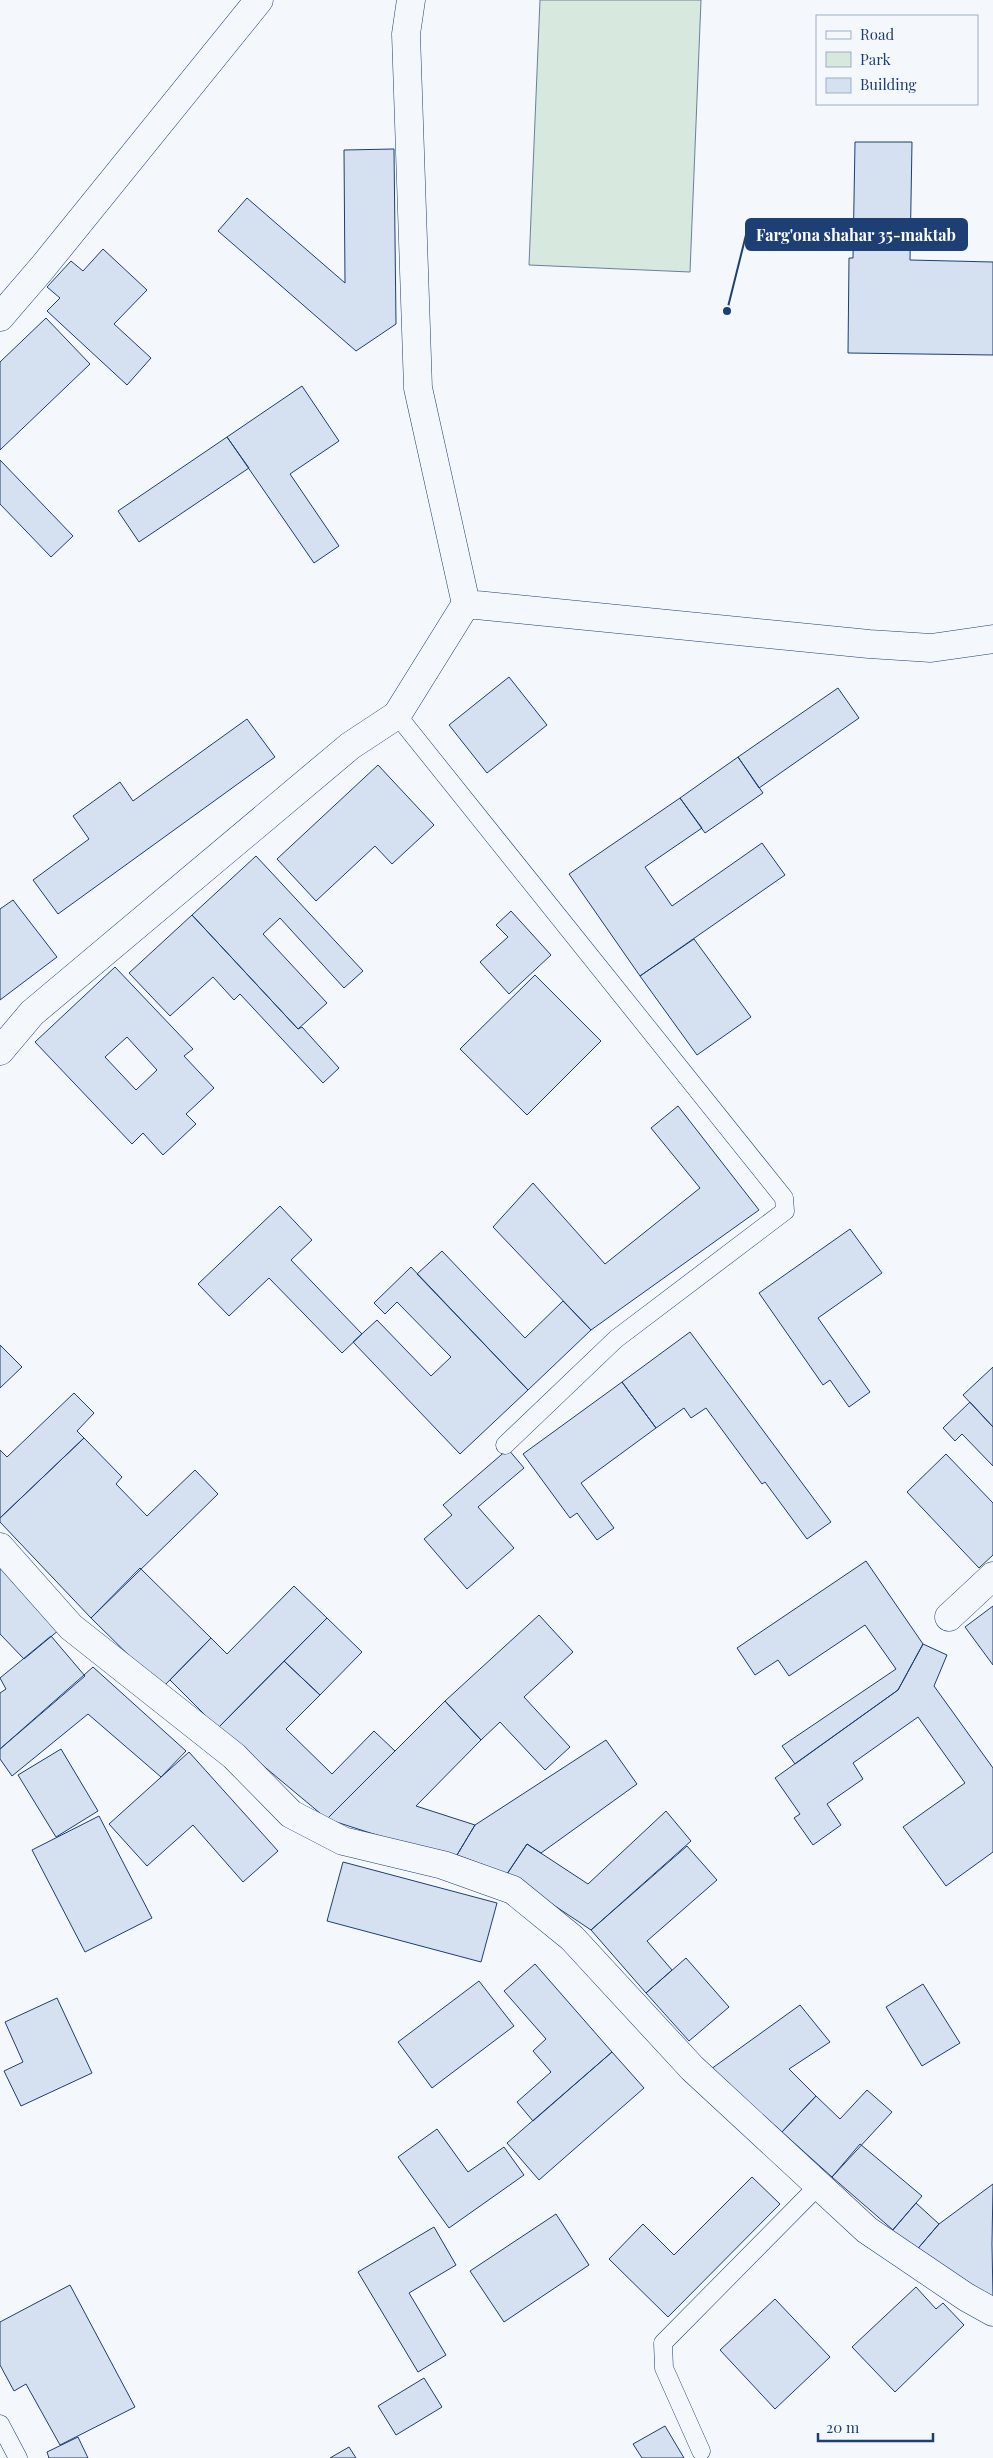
<svg xmlns="http://www.w3.org/2000/svg" width="993" height="2458" viewBox="0 0 993 2458" font-family="'Playfair Display',serif">
<rect width="100%" height="100%" fill="#f4f7fb"/>
<!-- green -->
<path fill="#d7e8df" stroke="#687fa3" d="M540,0H701L690,272L529,265Z"/>
<!-- building -->
<path fill="#d5e0f0" stroke="#1d3f73" fill-rule="evenodd" d="M855,142H912L910,260L993,262V355L848,353L849,258H853Z
M394,149L396,324L356,351L218,231L247,198L345,283L344,150Z
M103,249L147,290L114,324L151,358L127,385L47,311L60,298L47,287L71,261L83,271Z
M46,318L90,364L0,450V362Z
M302,386L339,441L290,474L339,546L314,563L227,437Z
M227,437L249,468L139,542L118,511Z
M0,460L73,536L51,557L0,504Z
M509,677L547,725L487,773L449,725Z
M838,688L859,718L759,788L738,757Z
M247,719L275,757L58,914L33,880L89,839L73,816L120,782L133,801Z
M738,757L763,793L705,833L680,798Z
M378,765L434,825L392,864L375,846L316,901L277,859Z
M680,798L702,828L645,867L672,906L762,843L785,875L640,976L569,874Z
M256,856L363,971L344,988L280,918L263,934L327,1003L298,1029L192,915Z
M13,900L57,957L0,1000V909Z
M511,911L551,955L509,994L480,962L508,937L496,925Z
M192,915L298,1029L302,1027L339,1068L323,1083L240,994L234,1000L213,977L170,1016L129,973Z
M694,939L751,1017L697,1055L640,976Z
M115,967L193,1049L184,1056L214,1088L186,1114L196,1124L163,1155L143,1133L132,1144L35,1042ZM127,1037L157,1070L136,1090L105,1057Z
M535,975L601,1041L527,1115L460,1049Z
M678,1106L759,1210L591,1330L493,1227L533,1183L605,1264L700,1188L651,1128Z
M280,1206L312,1240L291,1260L362,1334L342,1353L269,1278L229,1316L198,1284Z
M850,1229L882,1273L818,1318L870,1392L849,1407L830,1380L823,1385L759,1293Z
M442,1251L525,1338L563,1301L591,1330L528,1390L417,1274Z
M411,1267L528,1390L460,1454L353,1342L377,1320L431,1376L451,1357L397,1302L385,1314L374,1303Z
M690,1332L831,1522L807,1539L765,1482L762,1484L706,1408L691,1418L684,1408L656,1428L622,1382Z
M0,1345L22,1367L0,1388Z
M993,1367V1427L963,1395Z
M622,1382L656,1428L581,1483L614,1528L597,1540L577,1513L570,1518L523,1454Z
M74,1393L94,1413L77,1431L84,1438L0,1518V1450L7,1457Z
M970,1402L993,1427V1466L962,1434L955,1441L943,1428Z
M84,1438L122,1477L116,1484L147,1516L195,1470L218,1494L91,1618L0,1522V1518Z
M508,1449L524,1468L478,1507L514,1548L467,1589L424,1539L452,1515L443,1505Z
M946,1454L993,1503V1555L979,1568L907,1492Z
M0,1554L65,1625L24,1659L0,1634Z
M866,1561L923,1644L898,1690L795,1764L782,1746L896,1669L865,1625L789,1676L778,1660L755,1675L737,1648Z
M140,1568L211,1638L162,1688L91,1618Z
M294,1586L327,1618L218,1728L170,1680L211,1638L227,1654Z
M993,1606V1665L965,1627Z
M539,1615L573,1652L524,1697L570,1747L545,1770L500,1722L481,1740L445,1701Z
M327,1618L362,1652L320,1695L284,1661Z
M51,1636L85,1676L0,1749V1693L6,1689L0,1678Z
M923,1644L947,1655L934,1686L993,1768V1852L946,1886L903,1827L965,1783L918,1717L853,1763L863,1779L827,1804L841,1825L813,1845L794,1818L800,1814L775,1778L898,1690Z
M284,1661L320,1695L286,1729L332,1774L374,1731L395,1751L327,1819L218,1728Z
M93,1667L186,1751L161,1777L88,1714L12,1776L0,1759V1749Z
M445,1701L481,1740L416,1806L475,1825L454,1860L327,1819Z
M606,1740L637,1784L541,1853L527,1844L507,1874L457,1855L475,1825Z
M61,1749L98,1811L56,1837L18,1775Z
M189,1752L278,1851L243,1882L193,1825L147,1866L109,1824Z
M666,1811L691,1841L591,1930L507,1874L527,1844L588,1884Z
M99,1816L152,1918L85,1952L32,1850Z
M687,1846L717,1880L647,1941L672,1970L646,1993L591,1930Z
M343,1862L497,1903L481,1962L327,1921Z
M686,1958L729,2007L689,2041L646,1993Z
M535,1964L612,2052L533,2121L517,2102L551,2072L533,2051L546,2039L504,1991Z
M479,1981L514,2026L432,2088L398,2042Z
M923,1984L960,2043L922,2066L886,2007Z
M57,1998L92,2073L21,2106L4,2071L23,2062L5,2022Z
M800,2005L830,2042L789,2069L816,2096L782,2132L711,2069Z
M612,2052L644,2088L539,2180L507,2143Z
M867,2090L892,2112L832,2177L782,2132L816,2096L840,2119Z
M437,2129L468,2172L504,2147L524,2175L449,2228L398,2157Z
M860,2144L922,2196L893,2230L832,2177Z
M752,2177L780,2204L668,2317L609,2259L643,2224L674,2255Z
M993,2184L992,2244L993,2299L914,2253L939,2224Z
M916,2203L939,2224L914,2253L890,2233Z
M556,2214L589,2265L504,2322L470,2271Z
M434,2227L456,2265L409,2293L446,2355L418,2372L358,2272Z
M70,2285L135,2407L60,2445L26,2384L14,2391L0,2365V2322Z
M916,2287L936,2309L943,2303L964,2325L895,2392L852,2347Z
M775,2299L830,2357L775,2409L720,2350Z
M424,2378L442,2407L396,2435L378,2406Z
M665,2426L684,2458H642L633,2444Z
M78,2437L88,2458H49L47,2452Z
M349,2447L356,2458H330Z"/>
<g fill="none" stroke-linecap="round" stroke-linejoin="round">
<!-- service casing -->
<g stroke="#1d3f73" stroke-width="19">
<path id="service" d="M397,715L784,1198L785,1211L616,1339L505,1445
M0,2424L18,2458
M701,2451L664,2368L663,2343L819,2185"/>
</g>
<!-- minor casing -->
<g stroke="#1d3f73" stroke-width="29">
<path id="minor" d="M0,317L43,267L259,0
M466,604L869,644L931,648L993,639
M0,1051L32,1013L350,746L397,715L466,604L418,388L406,34L411,0
M0,1547L71,1627L234,1756L291,1814L343,1841L443,1865L513,1890L572,1938L692,2068L867,2230L966,2297L993,2312
M949,1617L993,1576"/>
</g>
<!-- service -->
<use href="#service" stroke="#f4f7fb" stroke-width="18"/>
<!-- minor -->
<use href="#minor" stroke="#f4f7fb" stroke-width="28"/>
</g>
<!-- callouts -->
<path fill="none" stroke="#1d3f73" stroke-width="2" d="M727 311L746 235"/>
<circle fill="#1d3f73" stroke="#f4f7fb" stroke-width="2" cx="727" cy="311" r="5"/>
<rect fill="#1d3f73" stroke="#1d3f73" stroke-width="2" x="746" y="219" width="221" height="31" rx="5"/>
<g font-size="16" text-anchor="middle" font-weight="bold" fill="#fff">
<text x="856" y="241">Farg'ona shahar 35-maktab</text>
</g>
<!-- legend -->
<rect x="816" y="15" width="162" height="90" fill="#f4f7fb" stroke="#9eadc5"/>
<rect x="826" y="31" width="25" height="8" fill="#f4f7fb" stroke="#9eadc5"/>
<text x="860" y="40" font-size="15" fill="#1d3f73">Road</text>
<rect x="826" y="52" width="25" height="15" fill="#d7e8df" stroke="#9eadc5"/>
<text x="860" y="65" font-size="15" fill="#1d3f73">Park</text>
<rect x="826" y="78" width="25" height="15" fill="#d5e0f0" stroke="#9eadc5"/>
<text x="860" y="90" font-size="15" fill="#1d3f73">Building</text>
<!-- scale -->
<path d="M818 2433v8h115v-8" fill="none" stroke="#1d3f73" stroke-width="2.5"/>
<text x="826" y="2433" font-size="15" fill="#1d3f73" stroke="#f4f7fb" stroke-width="4" paint-order="stroke">20 m</text>
</svg>
